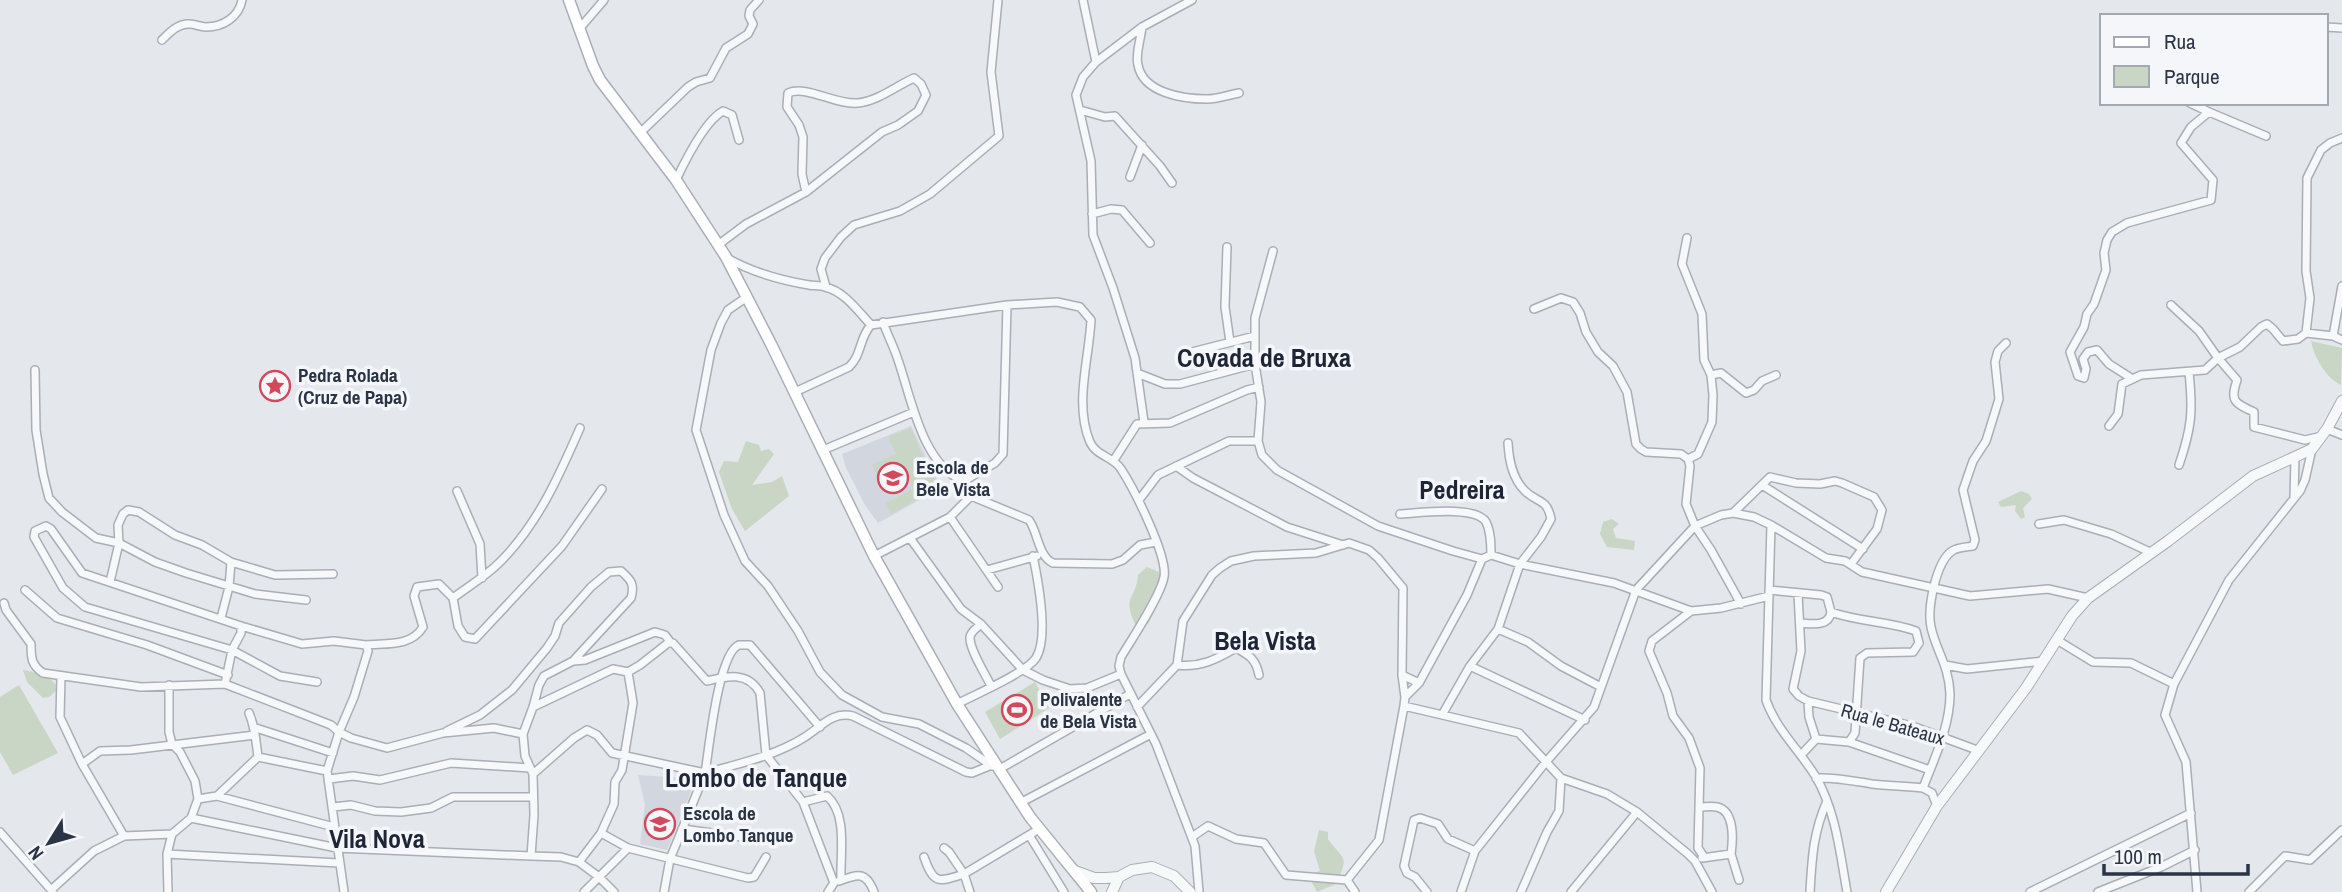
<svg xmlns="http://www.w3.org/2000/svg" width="2342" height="892" viewBox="0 0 2342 892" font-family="'Archivo Narrow',sans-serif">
<rect width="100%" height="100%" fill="#e4e7ec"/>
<!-- built -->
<path fill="#d2d6de" d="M911,426L941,488L878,523L865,505L846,468L842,454Z
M638,775L696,779L667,850L640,844L645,804Z"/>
<!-- green -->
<path fill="#c9d6c5" d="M2311,341L2342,348L2341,385C2326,378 2314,357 2311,341Z
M911,428L923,458L939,487L891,514L886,503L913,489L904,469L879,479L872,465L896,454L888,437Z
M746,441L759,445L761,451L769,449L774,454L752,485L772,482L782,476L789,496L745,531L732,509L719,472L724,461L738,462Z
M2021,491L2029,494L2032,499L2023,508L2025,517L2021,519L2015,511L2016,505L2001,507L1998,502Z
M1612,519L1619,524L1613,529L1616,538L1635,541L1634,550L1607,547L1600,534L1603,522Z
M1147,567L1159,572L1163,578L1154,612L1148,624H1135C1122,595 1136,600 1138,575Z
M23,670C38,673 51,674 58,689L49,697L43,698L27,682Z
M1035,682L1049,708L1000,739L985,712Z
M19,685L58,753L13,775L0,752V697Z
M1319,830L1328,832V839C1345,862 1349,855 1336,884L1317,892L1310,879L1314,873L1320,871L1314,851Z"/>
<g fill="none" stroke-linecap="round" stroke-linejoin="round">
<!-- minor casing -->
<g stroke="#a9aeb7" stroke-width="10">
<path id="minor" d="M1083,0L1096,62
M1142,27C1141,38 1135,55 1138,65C1143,93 1183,99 1207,99C1217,99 1228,95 1239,93
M2326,27L2342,28
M580,28L604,0
M162,40C169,33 178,23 190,24C195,24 200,27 206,27C223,27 239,17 242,0
M1080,110L1105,117L1115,116L1160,166L1172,183
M2209,112L2266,136
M641,132L688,87L696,82L710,78L726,48L748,34L753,24L749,16L750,10L759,0
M1130,177L1142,145
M676,180C685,161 705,121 723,111L732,115L739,140
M1092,214L1111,209L1122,210L1150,243
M1687,238L1682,264L1702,314L1704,360L1711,375L1713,395L1712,422L1698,454L1688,459
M718,245L746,224L806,192L882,132L898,125L918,111L926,95L921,84L914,78C896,86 878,101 858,103C835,105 807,85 788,93L787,107L799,125L803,137L802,174L806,192
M1227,247L1225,307L1230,342
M1273,251L1255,318V364L1261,402L1258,441L1262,455L1277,470L1378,526L1453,551L1482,559
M727,258C753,273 780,280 809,285C814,286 820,285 825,287C844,291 858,311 871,325
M2342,286L2333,336L2342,340
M826,287L821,269L825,258L841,237L854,225L900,211L930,194L999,136L991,72L998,0
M747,297L728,310L721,323L711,350L696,430L724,515L745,561L768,586L798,631L820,672L842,695L882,717L919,724L966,748L992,766
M2171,305L2199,331L2218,358L2237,380C2230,401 2234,403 2254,412V427L2305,440L2322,436
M1534,309L1561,298L1573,302L1580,313L1586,332L1598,352L1613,366L1627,392L1636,444L1641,449L1646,452L1681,454L1688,459L1690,466L1686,504L1695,526L1711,550L1741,604
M883,322C887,334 893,345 897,357C911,395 921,465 964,481L995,463L1003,454L1007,305
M2306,333L2333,336
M1192,352L1255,336
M35,370L36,430L43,474L49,498L62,512L96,538L119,543L155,562L186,573L255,594L306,600
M1137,373L1165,384H1180L1255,364
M1711,375L1721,373L1746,393L1754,390L1762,381L1776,375
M2131,378L2109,364L2097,350L2088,352L2083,359L2086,369L2084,378L2078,376L2070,352L2084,327L2087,314L2094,304L2106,270L2104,253L2107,240L2112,232L2127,223L2211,200L2213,180L2181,143L2191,127L2209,112L2190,103
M795,392L849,367C862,355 859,338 871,325L1007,305L1057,302L1080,307L1091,320C1089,360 1074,404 1090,442C1096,456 1114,457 1121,469C1134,489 1168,556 1164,577C1161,595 1132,639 1121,657L1119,666L1121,674L1156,744L1195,846L1199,892
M1144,422L1135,358L1113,288L1093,235L1091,161L1076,95L1083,77L1096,62L1142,27L1192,0
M2109,426L2118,414L2122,384L2141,375L2205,370L2218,358L2240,347L2261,327L2267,324L2273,329L2283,341L2298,339L2306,333L2310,298L2306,271L2307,178L2321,150L2330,143L2342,138
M580,428C559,476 538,524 500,562C486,576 469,586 453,598L458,626L465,637L475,639L562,546L602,489
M2327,429L2342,435
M823,450L914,412
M1114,460L1137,424L1170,423L1247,390L1259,387
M2179,465C2192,427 2193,411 2189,372
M1176,466L1193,478L1287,527L1343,545
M964,481L971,496L1029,520C1038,532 1038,556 1053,563L1112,564L1123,560L1140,545L1156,542
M1762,485L1863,549
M457,491L480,544L482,578
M2294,498L2295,457
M1139,500L1158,475L1229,441H1258
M1733,513L1770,477L1796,483L1820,484L1835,481L1842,483L1874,497L1882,510L1877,529L1851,564
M1400,514C1419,513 1476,505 1486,522C1491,532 1491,545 1491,555
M950,517L998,587
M2039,524L2064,520L2111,534L2152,553
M1771,525L1766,700C1776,729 1800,751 1816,777C1836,812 1840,853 1847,892
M910,538L961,609L981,624L1023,670L1043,680L1070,689L1087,688L1121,674
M874,556L950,517L971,496
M987,570L1037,556
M110,582L119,543L118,525L123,514L128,510L139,512L175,535L202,545L231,562L275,575L333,574
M25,590L57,618L147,645L228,675
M1769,590L1821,595L1827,597L1831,612C1859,622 1888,621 1916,631L1919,643
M1798,594L1801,651L1793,689L1799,696L1808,701L1912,726L1977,750
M453,598L439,584L417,587L414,596L423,627C411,647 386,643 366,645L368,651L354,697L339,732L351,738L387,748L443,733L494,728L523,734L533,707L613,669L628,672L640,665L668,643H673L707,681C727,676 748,671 760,693L766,755L803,802L834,883L828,892
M4,603L6,610L31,644C31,657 31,665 43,673L141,687L225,684L232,650L241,633V626
M1691,611L1652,641L1649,651L1667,693L1673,716L1689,738L1700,768L1698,848L1704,857
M221,618L229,587L231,562
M1800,623C1812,624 1829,627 1831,612
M981,624C977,628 971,631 970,637C969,649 986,675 991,686
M1498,629L1528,642L1561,666L1601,687
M2057,640L2093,662L2131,663L2174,684L2165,715L2186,762L2197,892
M574,661L585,660L655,632L665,635L671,643
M1177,665C1200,668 1217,659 1236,648C1249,655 1256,659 1259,675
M1945,665L1967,669L2044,661
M1470,666L1585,720
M1402,675L1405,697
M61,676L60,717L82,764L124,836
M317,682L280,676L232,650L85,607L63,588L34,537L35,531L46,526L51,529L82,573L241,626L302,644L334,641L366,645
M1419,683L1405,697L1404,706L1519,733L1561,778L1607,794L1637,812L1688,854L1695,861L1712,892
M225,684L331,725L339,732L327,771L344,892
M2174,684L2229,580L2300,491L2305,480L2312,449
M169,685V732L172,744L180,752L195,781L198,799
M1808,701L1809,717L1816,739
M957,704C974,695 1026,673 1036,658C1049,637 1038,580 1033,556
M1137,707L1177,665L1183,621L1212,575L1220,568L1231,561L1254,556L1316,553L1349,543L1369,550L1378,558L1403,588L1402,675L1419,683L1467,595L1482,559L1491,555L1520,564L1614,583L1691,611L1721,608L1769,596
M1442,715L1470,666L1498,629L1520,564L1541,537L1551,519C1547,498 1537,503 1525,491C1512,478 1509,460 1508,443
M256,728L333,753
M447,731L480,715L512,690L547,648L555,636L559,623L591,587L609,572L621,571C631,580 635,584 631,598L573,661L544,676L539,685L533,707
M523,734L525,756L533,774L534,815L531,856L561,857L579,862L601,833L628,848L748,878L754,877L766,857
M1849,742L1930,770
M1801,755L1816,739L1849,742L1855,733L1860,658L1867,653L1913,652L1919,643
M258,757L327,771
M82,764L100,751L131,750L255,735
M998,770L1130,694
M533,774L574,738L587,730L597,735L612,753L705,773C709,750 718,653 739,645C740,645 748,645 750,645L820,727
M1816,778C1836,777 1853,781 1872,784C1889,786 1906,786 1923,788
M329,779L353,776L380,780L451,763L530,768
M217,796L334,827
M803,802L827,796C848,814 840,854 841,880
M1020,803L1151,734
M1937,806L1932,793L1923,788C1934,759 1950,727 1950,694C1949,665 1936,651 1931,627C1927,608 1936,562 1952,551C1958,547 1967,547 1973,546L1975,540L1963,490L1973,461L1986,441L1999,399L1995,362L1998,351L2006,343
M333,807L351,805L375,811L401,812L431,808L453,797H533
M1700,807C1705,807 1712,806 1717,807C1735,811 1733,840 1731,854L1702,858
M191,818L337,848L531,856
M682,829L742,837
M0,832L53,892
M601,833L614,804L615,782L622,770L633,703L628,672
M1029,835L1064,892
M1192,837L1208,826L1236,839L1264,843L1286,875L1347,880
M167,854L339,863
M1731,854L1739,880
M924,857C934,885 938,882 964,874L949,852L944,848
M579,862L599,877L614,892
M839,881C858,874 866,871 874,892
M51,890L94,851L124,836L172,834
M168,892L167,854L172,834L191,818L198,799L217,796L258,757C256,741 255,727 249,713
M584,892L628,848
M664,892L670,859L705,773C738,764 775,756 805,737C821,727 832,711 853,716L966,772L972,773L994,764
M970,892L964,874L1039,829
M1355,892L1347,880L1379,840L1404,706
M1427,892L1415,877L1407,873L1404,866L1414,820L1420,818L1438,824L1448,839L1475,851
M1461,892L1475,851L1545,763L1594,707L1636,590L1695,526L1721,515L1733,513L1754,517L1771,525L1826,558L1845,561L1862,572L1970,596L2048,589L2088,598
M1521,892L1547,832L1559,811L1561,778
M1571,892L1637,812
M1810,892C1812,858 1813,833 1827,801
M2030,892L2191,813
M2098,892L2161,867L2195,850
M2249,892L2285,856L2310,860L2342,830"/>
</g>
<!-- tertiary casing -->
<g stroke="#a9aeb7" stroke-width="12">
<path id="tertiary" d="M1075,871L1094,878H1106L1119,877L1132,870L1152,867L1174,876L1190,892
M1112,892L1119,877
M1886,892L1937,806L2026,688L2072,616L2088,598L2168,541L2253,476L2312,449L2327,429L2342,401"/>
</g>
<!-- secondary casing -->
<g stroke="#a9aeb7" stroke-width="13">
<path id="secondary" d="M569,0L593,66L600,80L676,180L726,257L771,344L874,556L957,704L1030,817L1091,892"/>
</g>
<!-- minor -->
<use href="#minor" stroke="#f7f8fa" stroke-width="7"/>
<!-- tertiary -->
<use href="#tertiary" stroke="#f7f8fa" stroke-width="10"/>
<!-- secondary -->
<use href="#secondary" stroke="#fff" stroke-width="10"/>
</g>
<!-- icons -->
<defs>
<g id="sight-ring" transform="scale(1.575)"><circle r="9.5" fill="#f4f6f9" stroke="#d1495b" stroke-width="1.5"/><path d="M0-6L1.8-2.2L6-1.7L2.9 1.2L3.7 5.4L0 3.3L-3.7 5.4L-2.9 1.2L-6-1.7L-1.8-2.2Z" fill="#d1495b"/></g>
<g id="school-ring" transform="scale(1.575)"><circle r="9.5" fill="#f4f6f9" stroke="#d1495b" stroke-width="1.5"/><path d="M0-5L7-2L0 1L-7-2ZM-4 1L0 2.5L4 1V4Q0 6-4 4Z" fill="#d1495b"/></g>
<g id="stadium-ring" transform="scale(1.575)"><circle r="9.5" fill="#f4f6f9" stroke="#d1495b" stroke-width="1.5"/><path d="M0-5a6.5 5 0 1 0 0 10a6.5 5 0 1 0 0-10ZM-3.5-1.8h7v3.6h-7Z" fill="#d1495b"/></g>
</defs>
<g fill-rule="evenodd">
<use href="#sight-ring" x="275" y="386"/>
<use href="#school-ring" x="893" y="478"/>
<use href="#stadium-ring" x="1017" y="710"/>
<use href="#school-ring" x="660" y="824"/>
</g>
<g text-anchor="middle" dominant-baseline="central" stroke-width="7" stroke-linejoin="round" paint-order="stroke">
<!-- poi labels -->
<g font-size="19" font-weight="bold" fill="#2b3445" stroke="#f4f6f9" text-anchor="start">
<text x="298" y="375">Pedra Rolada<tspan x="298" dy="22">(Cruz de Papa)</tspan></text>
<text x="916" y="467">Escola de<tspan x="916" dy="22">Bele Vista</tspan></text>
<text x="1040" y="699">Polivalente<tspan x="1040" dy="22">de Bela Vista</tspan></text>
<text x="683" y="813">Escola de<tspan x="683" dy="22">Lombo Tanque</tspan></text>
</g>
<!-- street labels -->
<g font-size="19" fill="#2b3445" stroke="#f4f6f9">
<text transform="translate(1893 724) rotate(16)">Rua le Bateaux</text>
</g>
<!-- district labels -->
<g font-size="26" font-weight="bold" fill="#1d2536" stroke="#f4f6f9">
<text x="1264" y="357">Covada de Bruxa</text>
<text x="1462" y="489">Pedreira</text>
<text x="1265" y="640">Bela Vista</text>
<text x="756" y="777">Lombo de Tanque</text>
<text x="377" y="838">Vila Nova</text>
</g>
</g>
<!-- legend -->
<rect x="2100" y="14" width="228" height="91" fill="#f4f6f9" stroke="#a4a8b1" stroke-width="2"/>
<rect x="2114" y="37" width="35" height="10" fill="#ffffff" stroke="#a4a8b1" stroke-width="2"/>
<text x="2164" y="49" font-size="21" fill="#2b3445">Rua</text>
<rect x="2114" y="66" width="35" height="21" fill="#c9d6c5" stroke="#a4a8b1" stroke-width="2"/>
<text x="2164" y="84" font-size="21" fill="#2b3445">Parque</text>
<!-- north arrow -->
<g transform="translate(49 843) rotate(233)" stroke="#f4f6f9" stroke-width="5" paint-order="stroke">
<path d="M0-5L12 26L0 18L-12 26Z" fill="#2b3445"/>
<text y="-10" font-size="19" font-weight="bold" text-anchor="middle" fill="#2b3445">N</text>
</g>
<!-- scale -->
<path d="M2104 864v10h144v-10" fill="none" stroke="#2b3445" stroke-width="3.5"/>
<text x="2114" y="864" font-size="21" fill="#2b3445" stroke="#f4f6f9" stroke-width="5" paint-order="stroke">100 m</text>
</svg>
